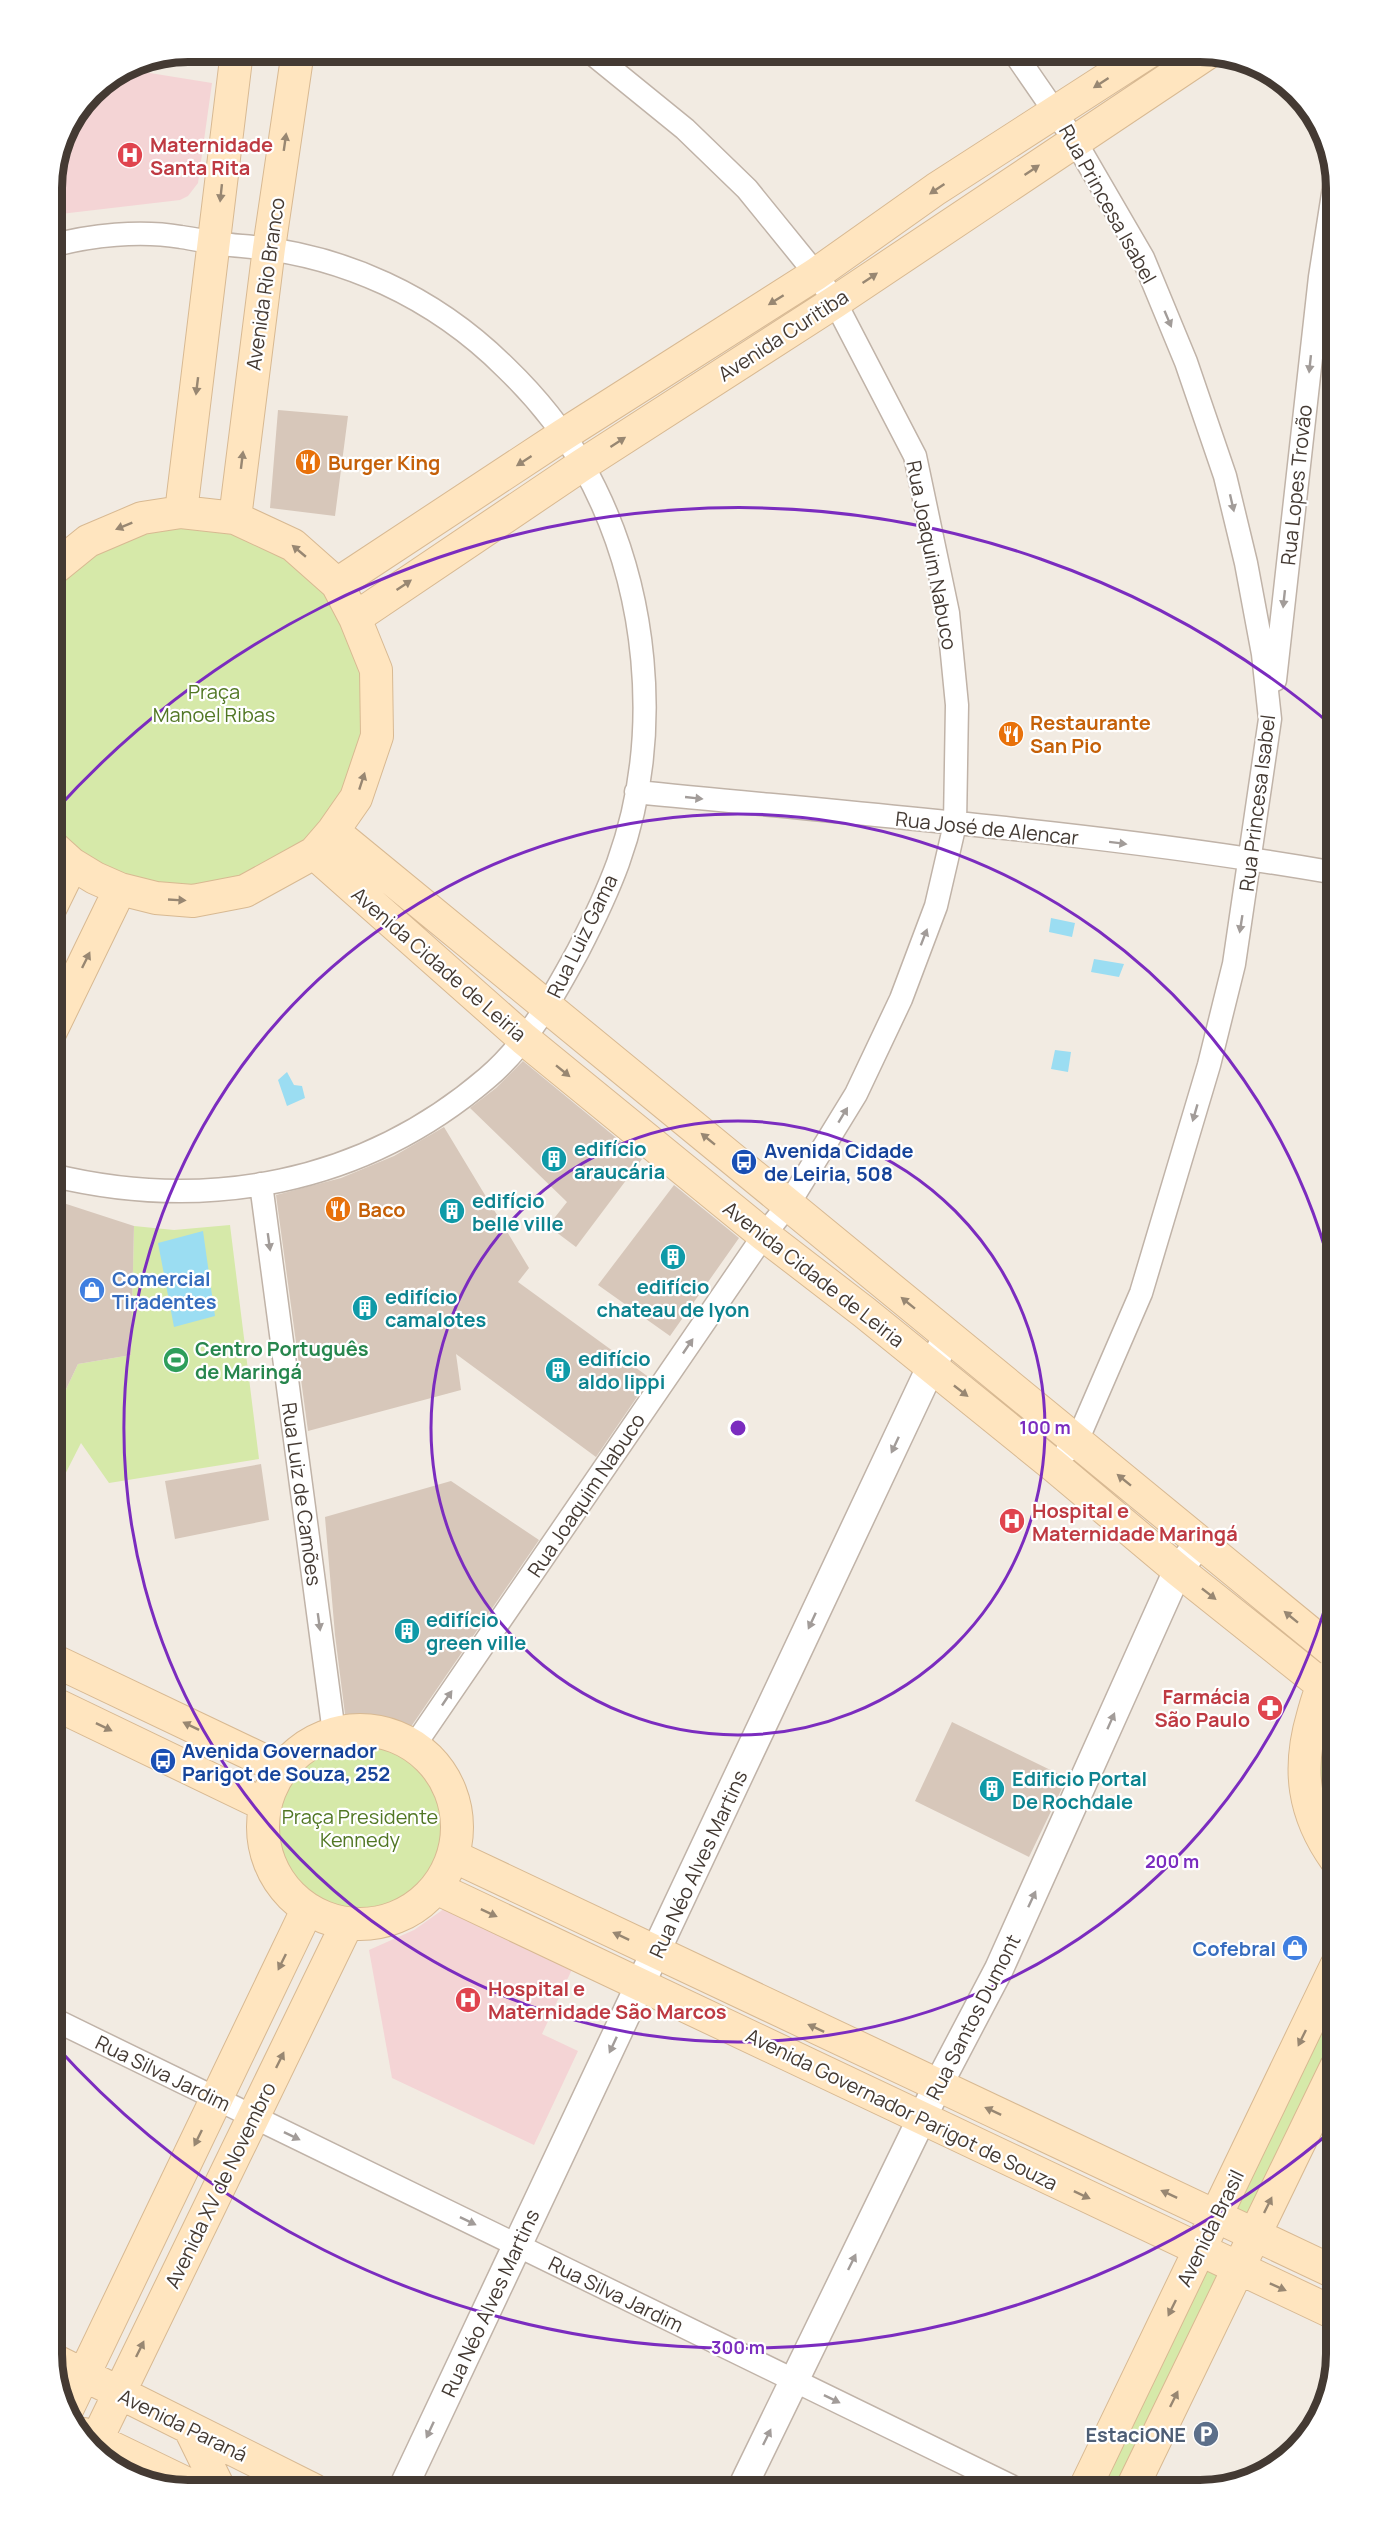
<svg xmlns="http://www.w3.org/2000/svg" width="1387" height="2541" viewBox="0 0 1387 2541" font-family="Manrope,sans-serif">
<rect width="100%" height="100%" fill="#f2ebe2"/>
<!-- medical -->
<path fill="#f4d4d5" d="M125,69L212,83L198,183L188,196L180,200L52,215L51,179L62,135L91,91Z
M448,1906L574,1965L542,2034L578,2051L534,2145L392,2078L369,1950L414,1930Z"/>
<!-- green -->
<path fill="#d6e9a9" d="M181,512L293,545L376,670L356,798L245,891L156,898L51,845V571Z
M230,1225L259,1459L109,1483L81,1443L51,1502V1421L78,1364L131,1355L134,1226L174,1230Z
M1336,1671V1860L1308,1805Z
M263 1827a97 97 0 1 1 194 0a97 97 0 1 1-194 0Z
M1336,1985V2043L1245,2230L1222,2219Z
M1208,2255L1229,2265L1121,2490H1095Z"/>
<!-- water -->
<path fill="#9bddf2" d="M1051,918L1075,923L1072,937L1049,932Z
M1094,959L1124,964L1119,977L1091,972Z
M1055,1050L1071,1052L1068,1072L1051,1069Z
M287,1072L294,1085L302,1086L305,1098L287,1106L278,1080Z
M203,1231L215,1316L174,1327L158,1243Z"/>
<!-- building -->
<path fill="#d7c7ba" d="M278,410L348,416L335,516L270,508Z
M523,1061L642,1159L576,1247L548,1226L567,1202L470,1108L496,1088Z
M444,1127L529,1268L518,1282L650,1378L596,1457L456,1354L461,1390L308,1431L276,1195L341,1178L394,1156Z
M674,1185L739,1238L670,1336L598,1285Z
M51,1199L134,1226L131,1355L78,1364L51,1421Z
M261,1464L269,1520L175,1539L165,1481Z
M451,1481L539,1540L406,1734L385,1725L346,1722L335,1635L325,1517Z
M952,1722L1067,1778L1029,1857L915,1801Z"/>
<g fill="none" stroke-linecap="round" stroke-linejoin="round">
<!-- minor casing -->
<g stroke="#c0b3a8" stroke-width="25">
<path id="minor" d="M1013,51L1075,141L1143,258L1186,362L1225,476L1246,563L1263,654L1270,719L1234,964L1209,1065L1141,1293L1077,1441L1067,1451
M1275,680L1320,277L1335,181
M636,792C869,815 1105,833 1336,873
M51,1175C207,1213 363,1184 487,1078C528,1043 553,997 578,951C593,922 607,893 618,863C664,735 649,582 582,464C562,429 535,396 506,368C435,297 342,254 242,246C221,245 202,240 181,237C140,230 91,235 51,246
M261,1184L334,1733
M414,1746L764,1235L788,1205L856,1094L901,999L936,906L955,824L957,705L948,613L915,456L835,302L816,274L747,189L685,129L589,51
M51,2018L1019,2490"/>
</g>
<!-- tertiary casing -->
<g stroke="#c0b3a8" stroke-width="31">
<path id="tertiary" d="M402,2490L931,1367L948,1336
M741,2490L938,2085L999,1969L1178,1570L1200,1542"/>
</g>
<!-- secondary casing -->
<g stroke="#d8b992" stroke-width="34">
<path id="secondary" d="M181,512L237,51
M235,518L269,248L298,51
M337,584L563,435L816,274L936,189L1150,51
M355,618L582,465L835,302L1209,52
M333,831L1336,1654
M51,845L72,864L95,878L120,889L156,898L193,901L245,891L314,853L333,831L356,798L377,736L376,670L355,618L337,584L293,545L235,518L181,512L142,518L88,541L51,571
M314,853L524,1039L764,1235L864,1312L1053,1465L1178,1570L1322,1685
M51,907L72,864
M51,1031L120,889
M51,1659L282,1769
M51,1702L265,1805
M263 1827a97 97 0 1 1 194 0a97 97 0 1 1-194 0Z
M453,1856L1336,2273
M1336,1860C1303,1814 1297,1769 1313,1715C1318,1697 1321,1683 1336,1671
M436,1888L1336,2314
M52,2359L314,2490
M66,2412L307,1910
M190,2429L220,2490
M84,2434L200,2490
M94,2445L347,1924
M1084,2490L1336,1966
M1131,2490L1336,2067"/>
</g>
<!-- minor -->
<use href="#minor" stroke="#fff" stroke-width="22"/>
<!-- tertiary -->
<use href="#tertiary" stroke="#fff" stroke-width="28"/>
<!-- secondary -->
<use href="#secondary" stroke="#ffe5bf" stroke-width="32"/>
</g>
<!-- one-way arrows -->
<defs><path id="oneway-solid" d="M-6-.8H1V-3.2L6.5 0L1 3.2V.8H-6Z" transform="scale(1.5)"/></defs>
<g fill="#988772">
<use href="#oneway-solid" transform="translate(1101 83) rotate(147)"/>
<use href="#oneway-solid" transform="translate(285 142) rotate(-82)"/>
<use href="#oneway-solid" transform="translate(1032 170) rotate(-34)"/>
<use href="#oneway-solid" transform="translate(937 189) rotate(146)"/>
<use href="#oneway-solid" transform="translate(221 193) rotate(96)"/>
<use href="#oneway-solid" transform="translate(870 278) rotate(-34)"/>
<use href="#oneway-solid" transform="translate(776 300) rotate(148)"/>
<use href="#oneway-solid" transform="translate(197 386) rotate(97)"/>
<use href="#oneway-solid" transform="translate(618 442) rotate(-33)"/>
<use href="#oneway-solid" transform="translate(242 460) rotate(-83)"/>
<use href="#oneway-solid" transform="translate(524 461) rotate(147)"/>
<use href="#oneway-solid" transform="translate(124 526) rotate(158)"/>
<use href="#oneway-solid" transform="translate(299 551) rotate(-140)"/>
<use href="#oneway-solid" transform="translate(404 585) rotate(-34)"/>
<use href="#oneway-solid" transform="translate(362 781) rotate(-72)"/>
<use href="#oneway-solid" transform="translate(177 900) rotate(3)"/>
<use href="#oneway-solid" transform="translate(86 960) rotate(-64)"/>
<use href="#oneway-solid" transform="translate(563 1071) rotate(39)"/>
<use href="#oneway-solid" transform="translate(708 1139) rotate(-141)"/>
<use href="#oneway-solid" transform="translate(908 1303) rotate(-141)"/>
<use href="#oneway-solid" transform="translate(961 1391) rotate(38)"/>
<use href="#oneway-solid" transform="translate(1124 1480) rotate(-141)"/>
<use href="#oneway-solid" transform="translate(1209 1594) rotate(38)"/>
<use href="#oneway-solid" transform="translate(1291 1617) rotate(-141)"/>
<use href="#oneway-solid" transform="translate(191 1726) rotate(-154)"/>
<use href="#oneway-solid" transform="translate(104 1727) rotate(26)"/>
<use href="#oneway-solid" transform="translate(489 1913) rotate(25)"/>
<use href="#oneway-solid" transform="translate(621 1936) rotate(-155)"/>
<use href="#oneway-solid" transform="translate(282 1962) rotate(116)"/>
<use href="#oneway-solid" transform="translate(816 2028) rotate(-155)"/>
<use href="#oneway-solid" transform="translate(1302 2038) rotate(116)"/>
<use href="#oneway-solid" transform="translate(280 2060) rotate(-64)"/>
<use href="#oneway-solid" transform="translate(993 2111) rotate(-155)"/>
<use href="#oneway-solid" transform="translate(198 2138) rotate(116)"/>
<use href="#oneway-solid" transform="translate(1169 2194) rotate(-155)"/>
<use href="#oneway-solid" transform="translate(1082 2195) rotate(25)"/>
<use href="#oneway-solid" transform="translate(1268 2205) rotate(-64)"/>
<use href="#oneway-solid" transform="translate(1278 2287) rotate(24)"/>
<use href="#oneway-solid" transform="translate(1172 2308) rotate(116)"/>
<use href="#oneway-solid" transform="translate(140 2349) rotate(-64)"/>
<use href="#oneway-solid" transform="translate(1174 2399) rotate(-64)"/>
</g>
<g fill="#a29c99">
<use href="#oneway-solid" transform="translate(1168 319) rotate(67)"/>
<use href="#oneway-solid" transform="translate(1310 364) rotate(96)"/>
<use href="#oneway-solid" transform="translate(1232 503) rotate(77)"/>
<use href="#oneway-solid" transform="translate(1284 599) rotate(96)"/>
<use href="#oneway-solid" transform="translate(694 798) rotate(6)"/>
<use href="#oneway-solid" transform="translate(1118 843) rotate(7)"/>
<use href="#oneway-solid" transform="translate(1241 924) rotate(99)"/>
<use href="#oneway-solid" transform="translate(924 937) rotate(-69)"/>
<use href="#oneway-solid" transform="translate(1195 1113) rotate(106)"/>
<use href="#oneway-solid" transform="translate(843 1115) rotate(-59)"/>
<use href="#oneway-solid" transform="translate(269 1242) rotate(82)"/>
<use href="#oneway-solid" transform="translate(688 1346) rotate(-56)"/>
<use href="#oneway-solid" transform="translate(895 1445) rotate(115)"/>
<use href="#oneway-solid" transform="translate(812 1621) rotate(115)"/>
<use href="#oneway-solid" transform="translate(319 1622) rotate(82)"/>
<use href="#oneway-solid" transform="translate(447 1698) rotate(-56)"/>
<use href="#oneway-solid" transform="translate(1111 1721) rotate(-66)"/>
<use href="#oneway-solid" transform="translate(1032 1899) rotate(-65)"/>
<use href="#oneway-solid" transform="translate(613 2045) rotate(115)"/>
<use href="#oneway-solid" transform="translate(292 2136) rotate(26)"/>
<use href="#oneway-solid" transform="translate(468 2221) rotate(26)"/>
<use href="#oneway-solid" transform="translate(852 2262) rotate(-64)"/>
<use href="#oneway-solid" transform="translate(832 2399) rotate(26)"/>
<use href="#oneway-solid" transform="translate(430 2430) rotate(115)"/>
<use href="#oneway-solid" transform="translate(767 2437) rotate(-64)"/>
</g>
<!-- distance rings -->
<g fill="none" stroke="#7b2cbf" stroke-width="3">
<circle cx="738" cy="1428" r="307"/>
<path d="M1335 1571A614 614 0 1 1 1335 1285"/>
<path d="M1335 2128A920 920 0 0 1 54 2044M54 812A920 920 0 0 1 1335 728"/>
</g>
<!-- icons -->
<defs>
<g id="hospital-disc" transform="scale(1.35)"><circle r="9.5" fill="#e0444e" stroke="#fff"/><path d="M-5-5h3v3.5h4V-5h3V5h-3V1.5h-4V5h-3Z" fill="#fff"/></g>
<g id="restaurant-disc" transform="scale(1.35)"><circle r="9.5" fill="#e8710a" stroke="#fff"/><path d="M-5-6h1v4h1v-4h1v4h1v-4h1v5L-1.5 .5V6h-2V.5L-5-1ZM5-6V6H3V1.5H1.5Q1.5-4 5-6Z" fill="#fff"/></g>
<g id="building-disc" transform="scale(1.35)"><circle r="9.5" fill="#0f9aa8" stroke="#fff"/><path d="M-4-6H4V6H1V3H-1V6H-4ZM-2.5-4.3h1.7v1.8h-1.7ZM.8-4.3h1.7v1.8H.8ZM-2.5-1h1.7V.8h-1.7ZM.8-1h1.7V.8H.8Z" fill="#fff"/></g>
<g id="bus-disc" transform="scale(1.35)"><circle r="9.5" fill="#1a4fb4" stroke="#fff"/><path d="M-5-6H5V4H4V6H2V4H-2V6H-4V4H-5ZM-3.5-4V0h7V-4ZM-3.5 1.2v1.5H-2V1.2ZM2 1.2v1.5H3.5V1.2Z" fill="#fff"/></g>
<g id="shop-disc" transform="scale(1.35)"><circle r="9.5" fill="#3f7fe0" stroke="#fff"/><path d="M-5-2.5h2.3a2.7 3.5 0 0 1 5.4 0H5L5.5 6h-11ZM-1.5-2.5h3a1.5 2.3 0 0 0-3 0Z" fill="#fff"/></g>
<g id="stadium-disc" transform="scale(1.35)"><circle r="9.5" fill="#2e9e5b" stroke="#fff"/><path d="M0-5a6.5 5 0 1 0 0 10a6.5 5 0 1 0 0-10ZM-3.5-1.8h7v3.6h-7Z" fill="#fff"/></g>
<g id="pharmacy-disc" transform="scale(1.35)"><circle r="9.5" fill="#e0444e" stroke="#fff"/><path d="M-2-6h4v4h4v4h-4v4h-4v-4h-4v-4h4Z" fill="#fff"/></g>
<g id="parking-disc" transform="scale(1.35)"><circle r="9.5" fill="#5c6f8a" stroke="#fff"/><path d="M-3.5-5.5H1a3.5 3.5 0 0 1 0 7H-1V5.5H-3.5ZM-1-3.4V-.6H.8a1.4 1.4 0 0 0 0-2.8Z" fill="#fff"/></g>
</defs>
<g fill-rule="evenodd">
<use href="#hospital-disc" x="130" y="155"/>
<use href="#restaurant-disc" x="308" y="462"/>
<use href="#restaurant-disc" x="1011" y="734"/>
<use href="#building-disc" x="554" y="1159"/>
<use href="#bus-disc" x="744" y="1162"/>
<use href="#restaurant-disc" x="338" y="1209"/>
<use href="#building-disc" x="452" y="1211"/>
<use href="#building-disc" x="673" y="1257"/>
<use href="#shop-disc" x="92" y="1290"/>
<use href="#building-disc" x="365" y="1308"/>
<use href="#stadium-disc" x="176" y="1360"/>
<use href="#building-disc" x="558" y="1370"/>
<use href="#hospital-disc" x="1012" y="1521"/>
<use href="#building-disc" x="407" y="1631"/>
<use href="#pharmacy-disc" x="1270" y="1708"/>
<use href="#bus-disc" x="163" y="1761"/>
<use href="#building-disc" x="992" y="1789"/>
<use href="#shop-disc" x="1295" y="1948"/>
<use href="#hospital-disc" x="468" y="2000"/>
<use href="#parking-disc" x="1206" y="2434"/>
</g>
<g text-anchor="middle" dominant-baseline="central" stroke-width="4.5" stroke-linejoin="round" paint-order="stroke">
<!-- health labels -->
<g font-size="20" font-weight="bold" fill="#be3a42" stroke="#fff" text-anchor="start">
<text x="150" y="144">Maternidade<tspan x="150" dy="23">Santa Rita</tspan></text>
<text x="1032" y="1510">Hospital e<tspan x="1032" dy="23">Maternidade Maringá</tspan></text>
<text x="1250" y="1696" text-anchor="end">Farmácia<tspan x="1250" dy="23">São Paulo</tspan></text>
<text x="488" y="1988">Hospital e<tspan x="488" dy="23">Maternidade São Marcos</tspan></text>
</g>
<!-- street labels -->
<g font-size="20" fill="#443a33" stroke="#fff">
<text transform="translate(1108 204) rotate(61)">Rua Princesa Isabel</text>
<text transform="translate(265 284) rotate(-82)">Avenida Rio Branco</text>
<text transform="translate(783 335) rotate(-33)">Avenida Curitiba</text>
<text transform="translate(1296 485) rotate(-84)">Rua Lopes Trovão</text>
<text transform="translate(932 555) rotate(79)">Rua Joaquim Nabuco</text>
<text transform="translate(1257 803) rotate(-83)">Rua Princesa Isabel</text>
<text transform="translate(987 828) rotate(6)">Rua José de Alencar</text>
<text transform="translate(582 936) rotate(-64)">Rua Luiz Gama</text>
<text transform="translate(439 964) rotate(41)">Avenida Cidade de Leiria</text>
<text transform="translate(814 1274) rotate(38)">Avenida Cidade de Leiria</text>
<text transform="translate(302 1494) rotate(82)">Rua Luiz de Camões</text>
<text transform="translate(586 1495) rotate(-56)">Rua Joaquim Nabuco</text>
<text transform="translate(698 1864) rotate(-65)">Rua Néo Alves Martins</text>
<text transform="translate(973 2017) rotate(-63)">Rua Santos Dumont</text>
<text transform="translate(163 2073) rotate(26)">Rua Silva Jardim</text>
<text transform="translate(902 2109) rotate(26)">Avenida Governador Parigot de Souza</text>
<text transform="translate(220 2185) rotate(-64)">Avenida XV de Novembro</text>
<text transform="translate(1210 2228) rotate(-64)">Avenida Brasil</text>
<text transform="translate(616 2294) rotate(26)">Rua Silva Jardim</text>
<text transform="translate(490 2303) rotate(-65)">Rua Néo Alves Martins</text>
<text transform="translate(183 2425) rotate(26)">Avenida Paraná</text>
</g>
<!-- food labels -->
<g font-size="20" font-weight="bold" fill="#c56008" stroke="#fff" text-anchor="start">
<text x="328" y="462">Burger King</text>
<text x="1030" y="722">Restaurante<tspan x="1030" dy="23">San Pio</tspan></text>
<text x="358" y="1209">Baco</text>
</g>
<!-- park labels -->
<g font-size="20" fill="#517724" stroke="#fff">
<text x="214" y="691">Praça<tspan x="214" dy="23">Manoel Ribas</tspan></text>
<text x="360" y="1816">Praça Presidente<tspan x="360" dy="23">Kennedy</tspan></text>
</g>
<!-- culture labels -->
<g font-size="20" font-weight="bold" fill="#0d838f" stroke="#fff" text-anchor="start">
<text x="574" y="1148">edifício<tspan x="574" dy="23">araucária</tspan></text>
<text x="472" y="1200">edifício<tspan x="472" dy="23">belle ville</tspan></text>
<text x="673" y="1286" text-anchor="middle">edifício<tspan x="673" dy="23">chateau de lyon</tspan></text>
<text x="385" y="1296">edifício<tspan x="385" dy="23">camalotes</tspan></text>
<text x="578" y="1358">edifício<tspan x="578" dy="23">aldo lippi</tspan></text>
<text x="426" y="1619">edifício<tspan x="426" dy="23">green ville</tspan></text>
<text x="1012" y="1778">Edificio Portal<tspan x="1012" dy="23">De Rochdale</tspan></text>
</g>
<!-- transit labels -->
<g font-size="20" font-weight="bold" fill="#164399" stroke="#fff" text-anchor="start">
<text x="764" y="1150">Avenida Cidade<tspan x="764" dy="23">de Leiria, 508</tspan></text>
<text x="182" y="1750">Avenida Governador<tspan x="182" dy="23">Parigot de Souza, 252</tspan></text>
</g>
<!-- shop labels -->
<g font-size="20" font-weight="bold" fill="#366cbe" stroke="#fff" text-anchor="start">
<text x="112" y="1278">Comercial<tspan x="112" dy="23">Tiradentes</tspan></text>
<text x="1276" y="1948" text-anchor="end">Cofebral</text>
</g>
<!-- leisure labels -->
<g font-size="20" font-weight="bold" fill="#27864d" stroke="#fff" text-anchor="start">
<text x="195" y="1348">Centro Português<tspan x="195" dy="23">de Maringá</tspan></text>
</g>
<!-- service labels -->
<g font-size="20" font-weight="bold" fill="#4e5e75" stroke="#fff" text-anchor="end">
<text x="1186" y="2434">EstaciONE</text>
</g>
</g>
<!-- crop -->
<path d="M0 0H1387V2541H0ZM188 62H1200A126 126 0 0 1 1326 188V2354A126 126 0 0 1 1200 2480H188A126 126 0 0 1 62 2354V188A126 126 0 0 1 188 62Z" fill="#fff" fill-rule="evenodd"/>
<path fill="none" stroke="#443a33" stroke-width="8" d="M188 62H1200A126 126 0 0 1 1326 188V2354A126 126 0 0 1 1200 2480H188A126 126 0 0 1 62 2354V188A126 126 0 0 1 188 62Z"/>
<circle cx="738" cy="1428" r="9" fill="#7b2cbf" stroke="#fff" stroke-width="3"/>
<g font-size="18" text-anchor="middle" font-weight="bold" fill="#7b2cbf" stroke="#fff" stroke-width="4.5" stroke-linejoin="round" paint-order="stroke">
<text x="1045" y="1434">100 m</text>
<text x="1172" y="1868">200 m</text>
<text x="738" y="2354">300 m</text>
</g>
</svg>
